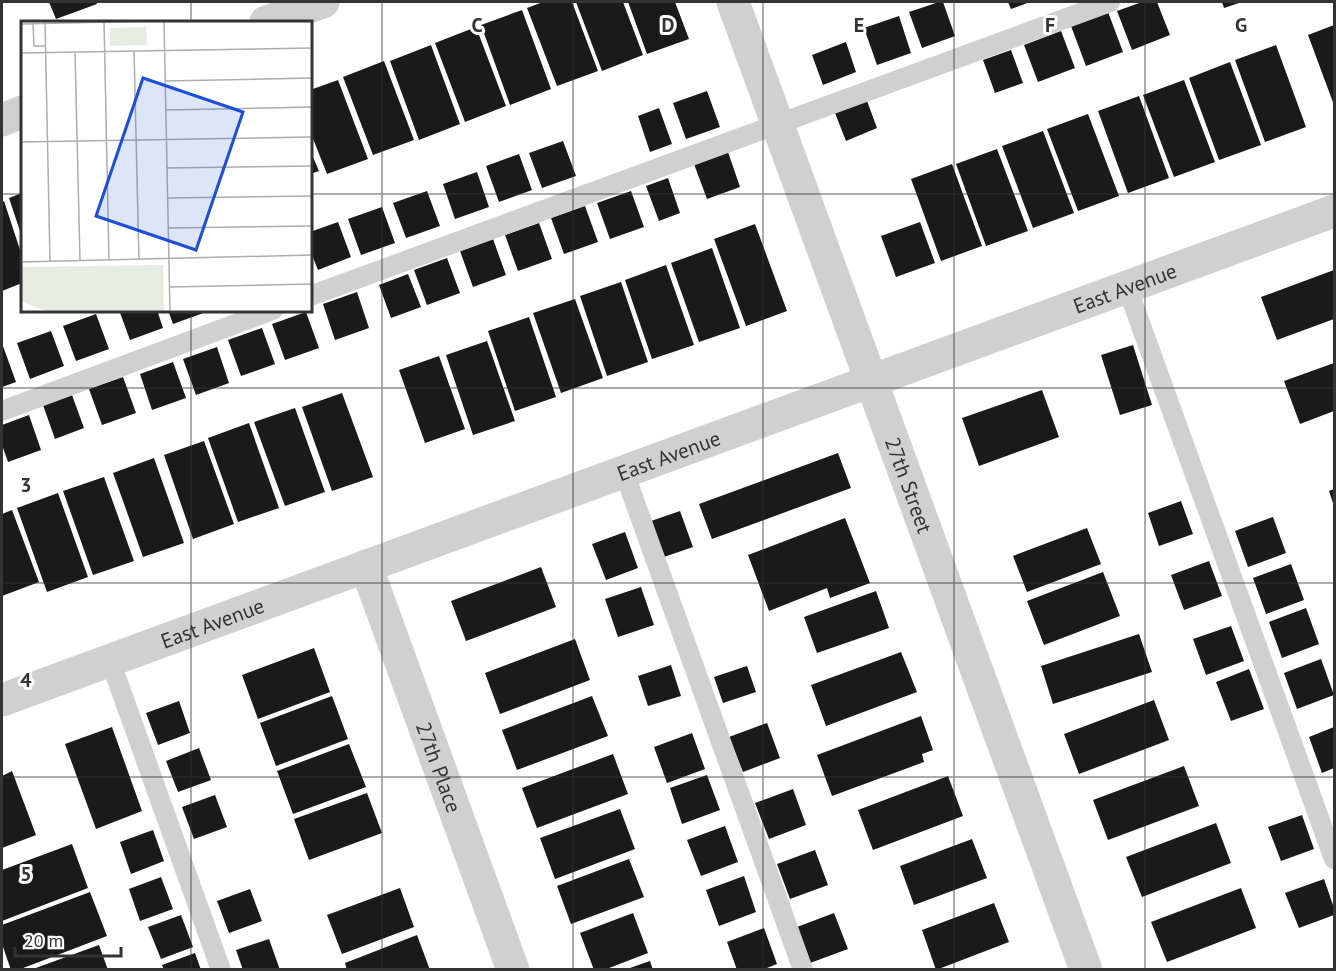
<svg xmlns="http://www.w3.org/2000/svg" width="1336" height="971" viewBox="0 0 1336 971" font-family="'PT Sans',sans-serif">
<rect width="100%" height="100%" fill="#fff"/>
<!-- building -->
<path fill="#1a1a1a" d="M49,2H96L97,4L56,19Z
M543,2H572L598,71L557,86L527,8Z
M576,2H623L643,55L602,71Z
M628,2H675L689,39L647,54Z
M939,2H943L955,36L922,48L909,12Z
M1008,2H1030L1011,9Z
M1142,2H1157L1170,35L1132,50L1117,11Z
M1222,2H1242L1224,8Z
M522,10L551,89L510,105L481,25Z
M1108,12L1123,52L1086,66L1071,26Z
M899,16L911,53L877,65L864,28Z
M1334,25V105L1308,35Z
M476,27L506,106L465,122L435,43Z
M1061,31L1075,68L1038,82L1024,45Z
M846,42L856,72L823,85L812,55Z
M431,45L460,124L419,140L390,61Z
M1276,45L1306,127L1265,142L1235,60Z
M1011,50L1023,83L995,93L983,60Z
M384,61L414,140L373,155L343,77Z
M1230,62L1261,145L1219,160L1189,78Z
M338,80L368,159L327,174L310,131V90Z
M1184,80L1215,162L1174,177L1143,95Z
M707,91L720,127L686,139L673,103Z
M1139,96L1169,178L1128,193L1098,111Z
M867,101L877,128L846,141L835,113Z
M659,108L672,144L650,152L638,116Z
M1088,114L1119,196L1078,211L1047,129Z
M1043,131L1074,213L1033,228L1002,146Z
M563,141L576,176L542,188L529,153Z
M997,149L1028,231L986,246L956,164Z
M310,150L319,171L310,174Z
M728,152L740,187L707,199L694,164Z
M519,154L532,190L499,202L486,166Z
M952,164L982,246L941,261L911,179Z
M477,172L489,207L455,219L443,184Z
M668,178L680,213L659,221L646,186Z
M427,191L440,226L406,238L393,203Z
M631,191L644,227L610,239L597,203Z
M22,193V237L9,198Z
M4,201L22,256V283L2,291V202Z
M585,206L598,242L564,254L551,218Z
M382,207L395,243L361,255L348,219Z
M338,222L351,257L318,270L310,250V232Z
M920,222L935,263L896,277L881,236Z
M539,223L552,259L518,271L505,235Z
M755,224L787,311L746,326L714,239Z
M493,239L506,275L473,287L460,251Z
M712,248L740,328L699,342L671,263Z
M447,258L460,293L427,305L414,270Z
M666,265L694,345L652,359L625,280Z
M1334,270V319L1277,340L1261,297Z
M408,274L421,307L391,318L379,285Z
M621,282L648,362L607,376L580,296Z
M357,292L369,328L335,340L323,304Z
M575,299L603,378L561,393L533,313Z
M119,310H157L163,328L130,340Z
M168,310H209V311L173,324Z
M306,312L319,348L285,360L272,324Z
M96,314L109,349L76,361L63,326Z
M529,317L556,397L515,411L488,331Z
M262,328L275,364L241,376L228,340Z
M51,331L64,366L30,379L17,343Z
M487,341L515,421L473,435L446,355Z
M1133,345L1152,405L1120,415L1101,355Z
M3,346L16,382L2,387V347Z
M217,347L229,383L196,395L183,359Z
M439,356L465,429L425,443L399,370Z
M173,362L186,398L152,410L140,374Z
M1334,363V411L1300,424L1284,381Z
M123,377L136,413L102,425L89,389Z
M1042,390L1059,437L979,466L962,418Z
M342,393L373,477L332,491L302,407Z
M72,395L84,428L55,439L43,405Z
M295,408L325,492L285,506L254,422Z
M29,415L41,450L8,462L2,445V425Z
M249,423L279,508L238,522L208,438Z
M204,441L234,524L193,539L164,455Z
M838,453L851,488L712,539L699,504Z
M154,458L184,543L143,557L113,473Z
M104,477L134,561L93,575L63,491Z
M1334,489V506L1329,491Z
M58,493L88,577L47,592L17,508Z
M1181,501L1193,534L1159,546L1148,513Z
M12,510L39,582L2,596V514Z
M680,511L693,547L664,557L651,521Z
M1273,517L1286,553L1248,567L1235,531Z
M845,518L870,583L830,598L827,588L769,611L748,555Z
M1087,528L1101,564L1027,592L1013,556Z
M625,532L638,568L606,580L592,544Z
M1209,561L1222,596L1184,610L1171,575Z
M1291,564L1304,600L1266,614L1253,578Z
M541,567L556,607L466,641L451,601Z
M1103,572L1120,616L1044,645L1027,601Z
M641,587L654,625L618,637L605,599Z
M876,591L889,628L817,653L804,617Z
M1306,608L1319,644L1282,658L1269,622Z
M1231,626L1244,661L1206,675L1193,639Z
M1139,634L1152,672L1053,704L1041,666Z
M575,639L590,680L500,714L485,673Z
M314,648L330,692L258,719L242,675Z
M901,652L917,692L826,726L811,685Z
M1321,659L1334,695L1297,709L1284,673Z
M671,665L681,696L648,706L638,676Z
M747,666L756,692L723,703L714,677Z
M1249,669L1264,709L1231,721L1216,682Z
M332,696L348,739L276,766L260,723Z
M592,696L608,736L517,770L502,730Z
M1154,700L1169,740L1079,774L1064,734Z
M179,701L190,733L158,745L146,713Z
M921,716L933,750L922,754L924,762L832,796L817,755Z
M767,723L780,758L743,772L729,737Z
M112,727L142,811L96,829L65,744Z
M1334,727V768L1322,773L1309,737Z
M692,733L705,769L667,783L654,747Z
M349,744L366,787L293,814L277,771Z
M199,748L211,780L178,792L166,761Z
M613,754L628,794L537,828L522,788Z
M1184,766L1199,806L1108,840L1093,800Z
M12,771L36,835L2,848V776Z
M707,775L720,810L682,824L670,788Z
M948,776L963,816L873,850L858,810Z
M793,789L806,825L769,839L755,803Z
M367,793L382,833L309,860L294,819Z
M215,795L227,827L194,839L182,807Z
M620,809L635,849L555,879L540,838Z
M1302,815L1314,849L1281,861L1268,827Z
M1216,823L1231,863L1142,897L1126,857Z
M725,826L738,862L701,876L687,840Z
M153,830L164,861L131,874L120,842Z
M972,839L987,878L914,905L900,866Z
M72,844L88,888L2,921V870Z
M815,850L828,885L790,899L777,864Z
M629,859L644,897L571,924L557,886Z
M744,876L756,912L719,926L706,890Z
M161,877L173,909L140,921L129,889Z
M1324,879L1334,908V915L1299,928L1285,893Z
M400,888L414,927L342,954L327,915Z
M1241,888L1256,928L1167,962L1151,922Z
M250,889L262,921L229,933L217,901Z
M90,892L107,936L18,970H11L2,944V925Z
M994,903L1009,942L936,970L922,930Z
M633,913L648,953L604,970H594L580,933Z
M834,913L848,949L810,963L797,927Z
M181,915L193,947L161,959L148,927Z
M764,928L777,964L762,970H737L727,942Z
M417,935L430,970H347L345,963Z
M269,939L280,970H243L236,950Z
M99,945L108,970H33V969Z
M195,953L201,970H164L162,965Z
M650,961L653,970H627V969Z"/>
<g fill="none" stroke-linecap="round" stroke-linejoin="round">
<!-- service -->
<path stroke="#d0d0d0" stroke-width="20" d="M1127,287L1334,859
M310,296L1110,2
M2,411L273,310
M624,472L803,970
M110,660L221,970"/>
<!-- minor -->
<g stroke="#d0d0d0" stroke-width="33">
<path id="s1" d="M733,2L1086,970"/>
<path d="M266,22L323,2"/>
<path d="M2,120L22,112"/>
<path id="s2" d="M366,566L513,970"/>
<path id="s3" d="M2,700L1334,211"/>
</g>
</g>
<!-- grid -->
<path fill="none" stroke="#333" stroke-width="1.5" stroke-opacity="0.55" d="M191,2V22M382,2V970M573,2V970M763,2V970M954,2V970M1145,2V970M2,194H22M310,194H1334M191,310V970M2,388H1334M2,583H1334M2,777H1334"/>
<g text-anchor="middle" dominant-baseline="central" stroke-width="6" stroke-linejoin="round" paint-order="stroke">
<!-- street labels -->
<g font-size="21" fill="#333" stroke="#fff">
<text stroke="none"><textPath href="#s3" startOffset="1196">East Avenue</textPath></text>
<text stroke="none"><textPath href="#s3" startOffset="710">East Avenue</textPath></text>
<text stroke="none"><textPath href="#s1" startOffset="514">27th Street</textPath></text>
<text stroke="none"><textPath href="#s3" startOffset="224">East Avenue</textPath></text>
<text stroke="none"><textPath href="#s2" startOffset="214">27th Place</textPath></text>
</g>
</g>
<!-- overview -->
<g transform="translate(21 21)">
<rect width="291" height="291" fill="#fff"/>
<path d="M125,6L126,24L89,25V7ZM142,244L143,291H28L0,280V246Z" fill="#e6ecdf"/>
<path fill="none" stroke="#adadad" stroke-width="1.5" d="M24,0L29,241M83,0L88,239M143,0L149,291M12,2L13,25H25M0,3L134,0M113,30L118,239M54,31L59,240M0,32L291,27M144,60L291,57M144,89L291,86M0,121L291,116M145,147L291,145M146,177L291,175M147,207L291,205M0,241L291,234M148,266L291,263"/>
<path fill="#1d4ed8" fill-opacity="0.15" stroke="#1d4ed8" stroke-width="3" d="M122,57L222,91L175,229L75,195Z"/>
<rect width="291" height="291" fill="none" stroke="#333" stroke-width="3"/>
</g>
<g font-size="20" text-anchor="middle" font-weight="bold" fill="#333" stroke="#fff" stroke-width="6" stroke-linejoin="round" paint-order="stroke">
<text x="477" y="32">C</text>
<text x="668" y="32">D</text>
<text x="859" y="32">E</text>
<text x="1050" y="32">F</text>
<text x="1241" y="32">G</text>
<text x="26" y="492">3</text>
<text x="26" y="687">4</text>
<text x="26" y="881">5</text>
</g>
<!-- border -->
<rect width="1336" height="971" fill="none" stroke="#333333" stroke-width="6"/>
<!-- scale -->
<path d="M15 947v9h106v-9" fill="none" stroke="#333333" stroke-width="3"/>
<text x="24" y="947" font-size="18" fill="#333333" stroke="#ffffff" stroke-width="4.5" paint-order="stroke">20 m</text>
</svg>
